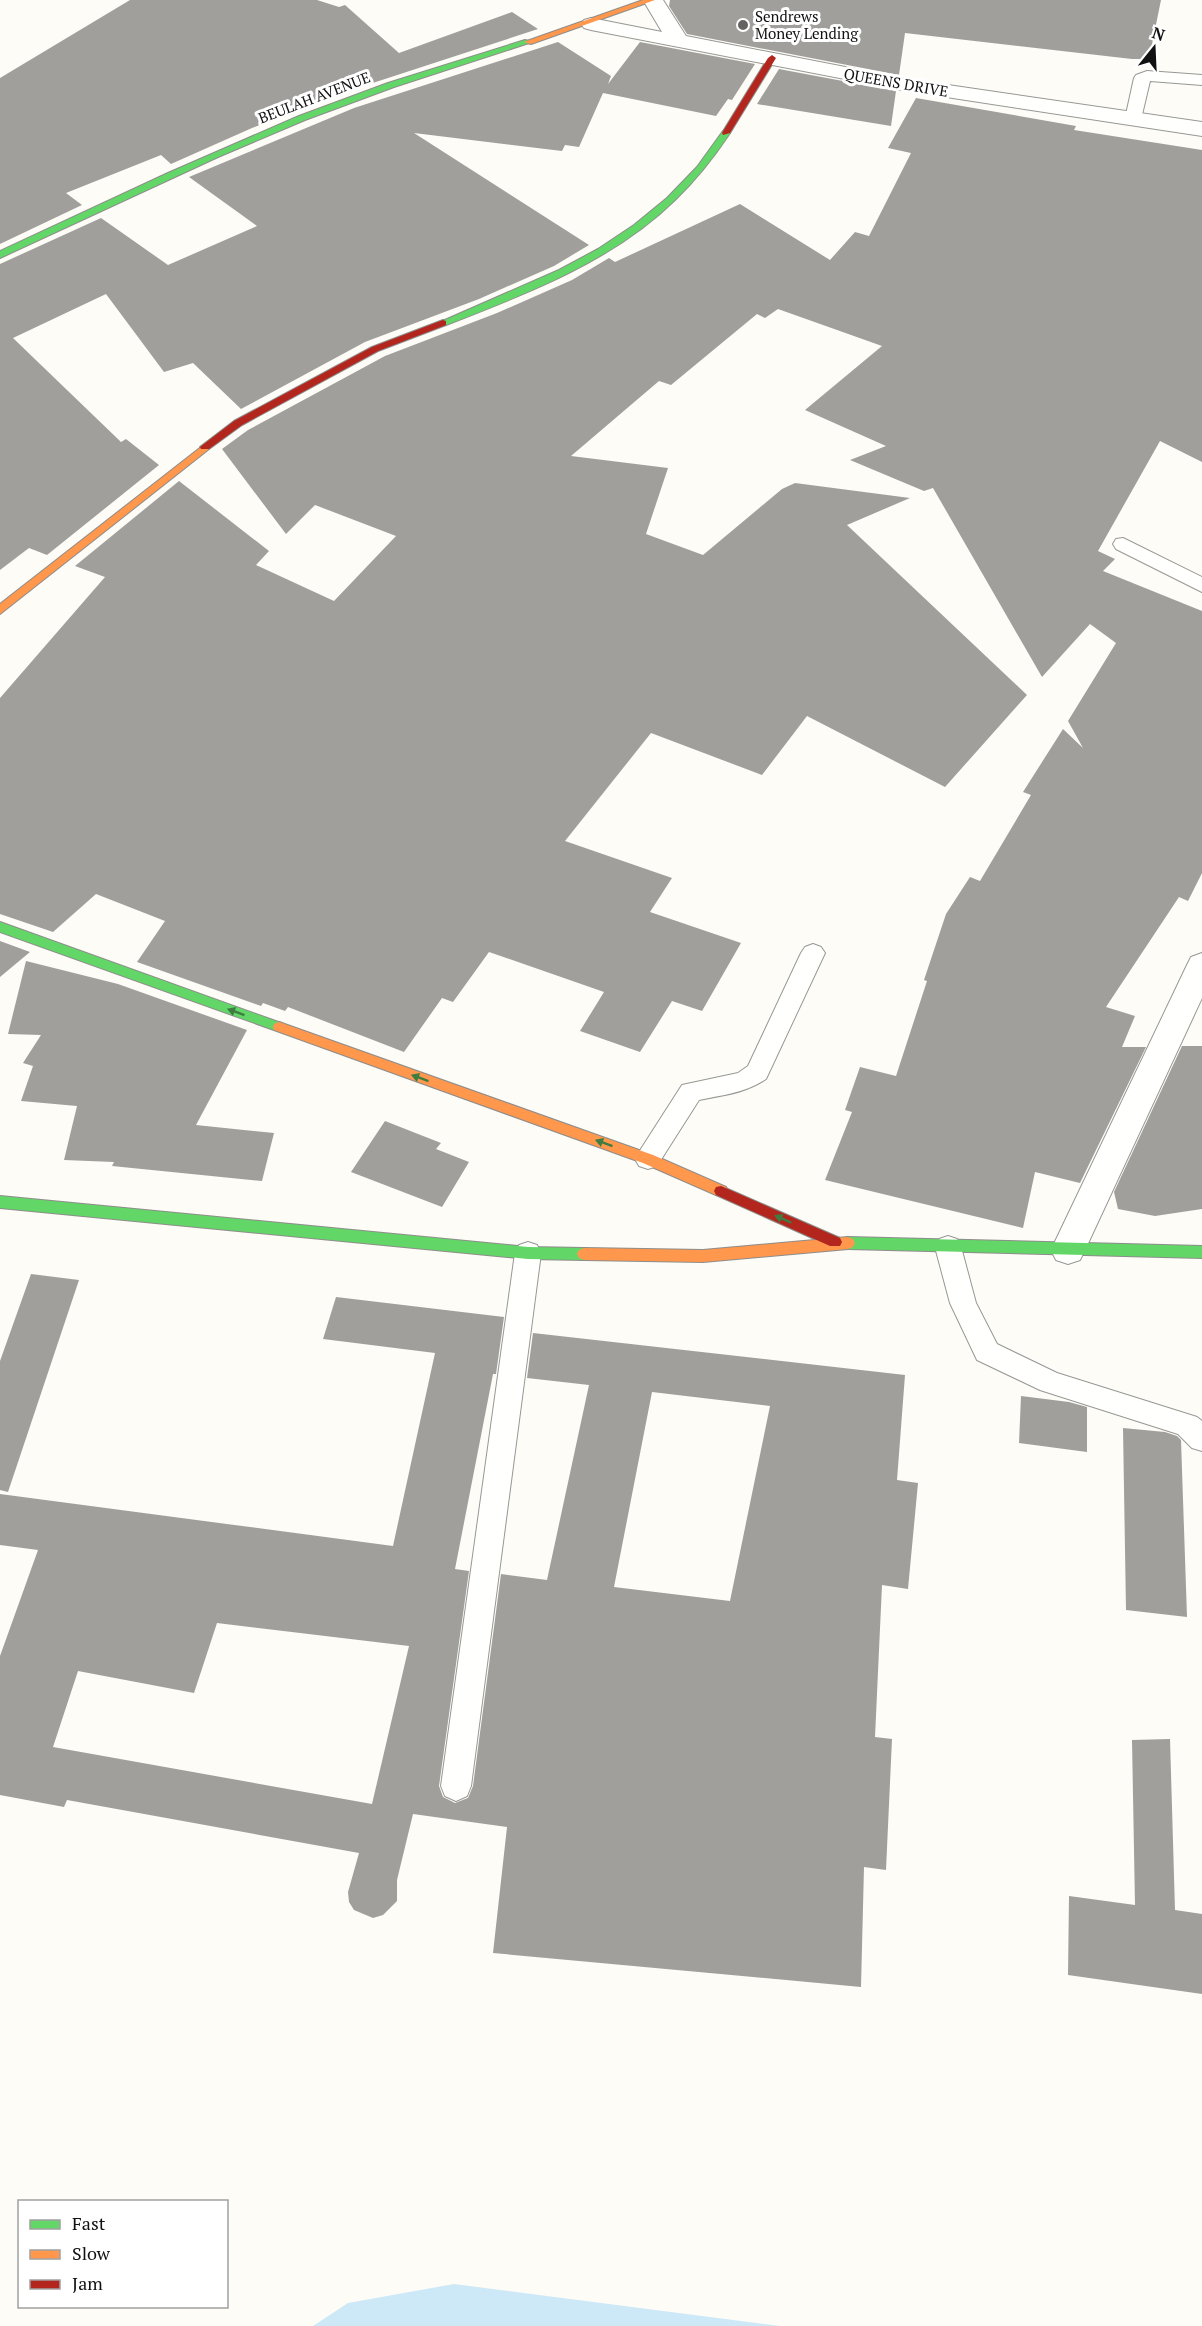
<svg xmlns="http://www.w3.org/2000/svg" width="1202" height="2326" viewBox="0 0 1202 2326" font-family="'PT Serif',serif">
<rect width="100%" height="100%" fill="#fdfcf7"/>
<!-- water -->
<path fill="#cde8f7" d="M454,2284L780,2326H313L348,2303Z"/>
<!-- building -->
<path fill="#a19f9c" fill-rule="evenodd" d="M130,0H317L339,7L345,5L399,53L512,12L538,29L339,94L252,128L171,164L161,155L66,193L82,205L0,244V78Z
M670,0H1161L1149,59H1132L905,33L899,75L687,34L669,6Z
M558,42L611,76L608,84L640,42L755,64L732,100L728,99L716,116L603,93L579,147L565,145L562,151L414,133L589,245L554,266L479,299L365,342L241,409L193,363L164,372L106,294L13,338L121,442L126,439L159,465L47,555L29,548L0,570V264L101,218L168,265L257,226L189,177L354,108Z
M779,69L896,91L891,126L757,104Z
M916,98L1076,126L1074,130L1202,150V462L1160,441L1098,551L1115,559L1103,571L1202,611V873L1188,901L1179,897L1106,1007L1135,1016L1122,1047H1146L1080,1183L1035,1172L1023,1228L825,1180L852,1112L845,1110L860,1067L896,1076L927,981L924,980L946,914L970,877L980,881L1031,795L1023,792L1063,729L1083,748L1068,721L1116,643L1090,624L1042,677L933,488L924,491L850,460L886,446L805,410L882,346L778,309L765,318L757,314L671,385L659,381L571,456L668,468L646,534L703,555L782,489L795,483L910,498L847,525L1027,695L945,787L807,716L762,775L651,733L565,841L672,878L650,912L741,943L702,1011L672,1001L640,1052L580,1031L604,992L489,952L453,1002L442,998L404,1052L288,1007L285,1011L263,1003L261,1006L137,962L165,921L96,894L53,932L0,914V698L105,577L75,566L179,481L269,551L256,565L334,601L396,536L315,505L286,534L222,449L248,430L385,356L497,313L572,280L609,258L615,262L740,204L830,260L855,232L869,236L911,153L888,148Z
M0,941L30,952L0,977Z
M26,961L118,984L247,1030L196,1125L274,1133L262,1181L112,1166L114,1162L64,1160L77,1106L21,1101L33,1066L23,1063L41,1035L8,1034Z
M1182,1046H1202V1209L1155,1216L1118,1209L1114,1192Z
M385,1121L441,1143L436,1149L469,1162L442,1207L351,1172Z
M31,1274L79,1280L8,1492L0,1490V1361Z
M336,1297L504,1317L496,1374H493L455,1569L469,1571L439,1786L443,1797L455,1803L468,1798L473,1786L501,1574L547,1580L589,1385L527,1378L533,1333L905,1375L897,1480L918,1483L908,1589L882,1585L875,1737L892,1739L886,1870L864,1867L861,1987L493,1953L507,1827L413,1814L397,1880V1901L383,1915L373,1918L354,1910L349,1902L348,1892L359,1853L67,1800L64,1807L0,1795V1656L38,1550L0,1545V1494L393,1546L435,1353L323,1339ZM652,1392L770,1406L730,1601L614,1587ZM217,1623L409,1646L372,1804L53,1747L78,1671L194,1693Z
M1021,1396L1069,1402L1087,1407V1452L1019,1443Z
M1123,1428L1165,1432L1177,1436L1181,1440L1187,1617L1126,1610Z
M1170,1739L1175,1910L1202,1914V1994L1068,1975L1069,1896L1135,1905L1132,1740Z"/>
<g fill="none" stroke-linecap="round" stroke-linejoin="round">
<!-- lane casing -->
<g stroke="#979795" stroke-width="2">
<path id="lane" d="M1147,71L1202,75V85L1150,81L1141,119L1139,123H1127L1125,119L1134,78L1136,75Z
M1123,538L1202,577V592L1116,549L1113,544L1116,539Z
M813,944L821,947L825,953L766,1079C746,1093 723,1095 699,1100L657,1166L648,1169L639,1166L635,1159L639,1152L682,1085L738,1073L748,1066L801,953L805,947Z
M948,1236L957,1239L961,1247L976,1303L997,1344L1057,1373L1197,1417L1202,1421V1451L1192,1448L1178,1434L1040,1390L977,1360L950,1303L935,1247L939,1239Z
M528,1242L537,1245L541,1253L471,1786L467,1796L456,1801L445,1796L441,1786L515,1253L519,1245Z"/>
</g>
<!-- street casing -->
<g stroke="#979795" stroke-width="2">
<path id="street" d="M643,0H663L686,36L907,79L1202,122V136L907,91L591,30L584,28L581,24L584,20L591,18L662,32Z
M1202,953V998L1085,1250L1080,1260L1068,1264L1056,1260L1051,1250L1187,965L1191,957Z"/>
</g>
<!-- fast casing -->
<g stroke="#8e8d8b" stroke-width="2">
<path id="fast" d="M525,40L532,42L394,87L305,120L218,157L0,258V251L168,173L299,116L388,83Z
M723,131L730,133C714,157 696,180 675,200C613,261 526,294 446,325L438,323L559,270L598,249L634,225L667,198L697,167Z
M0,922L284,1024L285,1027L284,1030H274L0,932Z
M0,1196L528,1247L584,1248L589,1250L591,1254L589,1258L584,1260L528,1259L0,1208Z
M848,1237L1202,1246V1258L848,1249L843,1247L841,1243L843,1239Z"/>
</g>
<!-- slow casing -->
<g stroke="#8e8d8b" stroke-width="2">
<path id="slow" d="M643,0H655L531,44L524,42Z
M205,444L209,445V449L0,614V604Z
M279,1022L653,1155L726,1187L728,1191L726,1195H716L643,1163L274,1030L273,1027L274,1024Z
M848,1237L853,1239L855,1243L853,1247L848,1249L703,1262L584,1260L579,1258L577,1254L579,1250L584,1248L703,1250Z"/>
</g>
<!-- jam casing -->
<g stroke="#8e8d8b" stroke-width="2">
<path id="jam" d="M772,55L776,58L730,133L723,135L722,133L768,58Z
M443,320L446,321V325L378,351L242,425L209,449H201L200,447L234,421L372,347Z
M721,1186L840,1238L842,1242L840,1246H830L716,1195L714,1191L716,1187Z"/>
</g>
<!-- lane -->
<use href="#lane" fill="#fffffe" fill-rule="evenodd"/>
<!-- street -->
<use href="#street" fill="#fffffe" fill-rule="evenodd"/>
<!-- fast -->
<use href="#fast" fill="#63d668" fill-rule="evenodd"/>
<!-- slow -->
<use href="#slow" fill="#ff974d" fill-rule="evenodd"/>
<!-- jam -->
<use href="#jam" fill="#b3261e" fill-rule="evenodd"/>
</g>
<!-- one-way arrows -->
<defs><path id="oneway-solid" d="M-6-.8H1V-3.2L6.5 0L1 3.2V.8H-6Z" transform="scale(1.5)"/></defs>
<g fill="#3e7d41">
<use href="#oneway-solid" transform="translate(236 1012) rotate(-160)"/>
<use href="#oneway-solid" transform="translate(420 1078) rotate(-160)"/>
<use href="#oneway-solid" transform="translate(604 1143) rotate(-160)"/>
<use href="#oneway-solid" transform="translate(783 1219) rotate(-156)"/>
</g>
<!-- markers -->
<circle fill="#646362" stroke="#fff" stroke-width="2" cx="743" cy="25" r="6"/>
<g text-anchor="middle" dominant-baseline="central" stroke-width="6" stroke-linejoin="round" paint-order="stroke">
<!-- far-poi labels -->
<g font-size="15" fill="#111" stroke="#fff" text-anchor="start">
<text x="755" y="16">Sendrews<tspan x="755" dy="17">Money Lending</tspan></text>
</g>
<!-- far-street labels -->
<g font-size="15" fill="#111" stroke="#fff">
<text transform="translate(896 82) rotate(10)">QUEENS DRIVE</text>
<text transform="translate(314 97) rotate(-21)">BEULAH AVENUE</text>
</g>
</g>
<!-- legend -->
<rect x="18" y="2200" width="210" height="108" fill="#ffffff" stroke="#a0a0a0" stroke-width="1.5"/>
<rect x="30" y="2220" width="30" height="9" fill="#63d668" stroke="#a0a0a0" stroke-width="1.5"/>
<text x="72" y="2230" font-size="18" fill="#111111">Fast</text>
<rect x="30" y="2250" width="30" height="9" fill="#ff974d" stroke="#a0a0a0" stroke-width="1.5"/>
<text x="72" y="2260" font-size="18" fill="#111111">Slow</text>
<rect x="30" y="2280" width="30" height="9" fill="#b3261e" stroke="#a0a0a0" stroke-width="1.5"/>
<text x="72" y="2290" font-size="18" fill="#111111">Jam</text>
<!-- north arrow -->
<g transform="translate(1154 48) rotate(18)" stroke="#ffffff" stroke-width="4.5" paint-order="stroke">
<path d="M0-4.5L10 22L0 15L-10 22Z" fill="#111111"/>
<text y="-9" font-size="16" font-weight="bold" text-anchor="middle" fill="#111111">N</text>
</g>
</svg>
